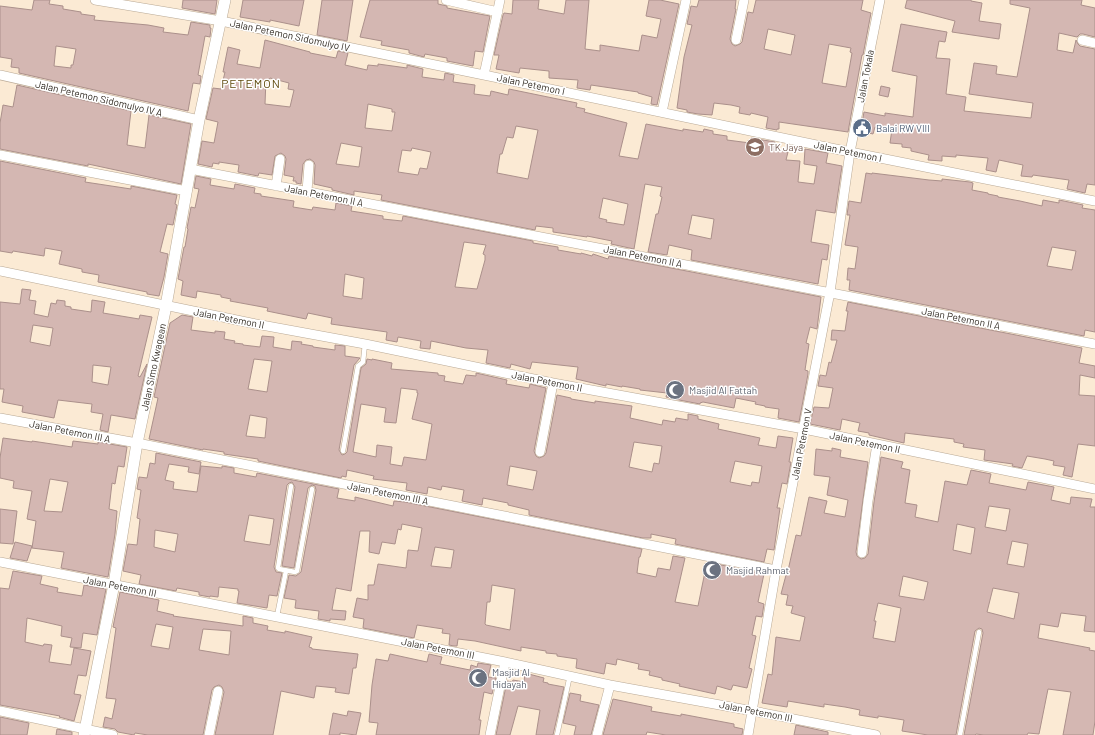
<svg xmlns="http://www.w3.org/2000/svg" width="1095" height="735" viewBox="0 0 1095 735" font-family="Barlow,sans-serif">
<rect width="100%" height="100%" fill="#fbead4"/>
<!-- building -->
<path fill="#d4b7b2" stroke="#ab908b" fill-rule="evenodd" d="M34,0H50L49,4L63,6V9L81,12V14L95,16L94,20L148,25L164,28L163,32L188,35L191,22L210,25V28H211L210,37L205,36L198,75L201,76L200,84L193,83L188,111L19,73V68L11,67L12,59L0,57V6L32,10ZM56,46L76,49L73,65H71V68L54,66Z
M183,0H217L215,14L182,8Z
M243,0H304L299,26L270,20V22L240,17Z
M322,0H353L347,41L317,35Z
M370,0H438V4L447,6V8L490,16L483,52L475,51L473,66L447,61V58L425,54L424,57L409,53V50L381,45L382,41L360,37Z
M513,0H539L538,9L564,14L566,0H589L585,49L600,51V45L639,51L642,35L657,38L661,19L646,16L649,0H660L679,4L657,105L651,104L652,97L638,93V92L591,85L590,90L577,88L578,80L549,78V71L520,68L519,73L496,69L499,55H494L503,15L504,13L512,14Z
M699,0H736L735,9H736L730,39L732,44L735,46L740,44L742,42L748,12L753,13L756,0H863L861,10L871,13L863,55H862L848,132L779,122V129H777V130L766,128L768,117L751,113L750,115L739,113L740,107L731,105L714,103L712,115L698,114L687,112V110L677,108L684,57L692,25L687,24L691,6L697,7ZM768,29L795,35L791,55L764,49ZM829,44L851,48L850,52L852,53L846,87L822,83Z
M907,0H971V1L982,3L979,21L1001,24L999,39L952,32L955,21L905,8Z
M1010,0H1082L1081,5L1095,8V37L1083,34H1080L1077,37L1059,33L1057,50L1073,53L1076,40L1078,44L1080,46L1095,49V185L1087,184L1085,193L1067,189L1069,180L1033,175L1032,177L1021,176L1023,165L999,160L996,172L986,170L988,158L956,155V157L942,156V161L928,160L929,155L911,151V148L902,147V144L890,143L892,129L875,127L873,134L865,132L864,135L860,134L864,112L885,116V113L913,117L917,76L892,71L901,24L947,32L945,42L939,41L936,58L950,59L946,94L966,97L964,111L1031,118L1033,103L969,94L974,63L997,66L996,74L1017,77L1030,8L1010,4Z
M265,40L310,52V53L336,58L338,51L348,53L345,65L367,70L368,65L378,66V64L407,68V65L423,69L422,77L444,80L445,73L454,75L453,82L475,85L474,94L490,96L491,91L508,95L509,89L577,103L576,107L585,109L584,112L627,123L619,156L638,159L646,124L683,131V129L703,132L704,129L713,131V134L727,136V140L750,143L751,138L775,142L774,150L788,152L786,160L800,161L798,182L814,184L817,166L804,164L805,149L828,153L826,163L842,166L835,213L816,210L811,242L829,245L827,260L822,259L818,284L691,260L692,250L669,245L667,255L648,252L656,214H658L662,197L660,196L662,187L645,184L634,249L611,244L612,241L587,236V237L553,232V228L536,226L535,230L381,200L382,195L354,191V195L332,190V188L314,184L315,165L314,162L310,159L306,160L303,164L301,184L296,183V181H293L294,177L284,175L286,159L285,156L281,153L275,156L272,175L259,173L258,176L238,172L239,165L219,162V164L213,163L212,167L198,164L202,141L214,143L218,122L206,119L213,88L221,89L225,72H223L228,47L240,50L237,64L260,68ZM270,78L289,83L288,89L294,90L290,107L265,104L266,79L269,80ZM368,104L392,109V112H395L392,131L365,128ZM516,126L538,130L528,179L497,173L500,154H502L507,137L513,138ZM341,143L362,147L359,167L336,164ZM412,148L431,152L427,169L420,168L418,175L398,172L402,150L411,151ZM603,198L628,204L624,225L606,222L607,220L599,218ZM692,215L714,219L711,239L688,234Z
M17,85L131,111L127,145L145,148L149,115L191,124L181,184L88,164V166L0,149V123L3,105L13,107Z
M881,86L890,88L888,97L879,95Z
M0,161L86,178L85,182L131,189V186L177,195L175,204L177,205L173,225L167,224L160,252L168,254L164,277L159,296L147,294V292L98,282L99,275L82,272V269L59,264L62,251L45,248L44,256L13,251L12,253L0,251Z
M866,173L872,174V173L929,180L942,181V179L970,182L973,183L972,190L988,193V194L998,196V197L1020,201L1042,206L1043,200L1059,203V200L1083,205L1082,208L1095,210V332L1085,330L1084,336L849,290L850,280H847L848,268L855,269L858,247L845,245L850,215H847L849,201L861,203ZM1052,247L1076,251L1072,270L1047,266Z
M196,176L211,179L210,185L234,189L235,184L255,188L254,193L261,194V196L294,201L293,207L312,210L313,207L335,210L336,203L352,206L351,211L383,216V219L402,221L403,216L533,241V243L558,247V250L581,254V253L592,256L593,254L608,259L609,256L821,297L817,329L810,327L806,343L809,344L805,370L808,371V374L799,422L778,418L779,409L765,407V406L755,404L756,402L736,398L734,408L703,402L700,403V404L674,399L666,397L667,393L640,390V389L622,386V387L606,384V386L576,379L578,367L532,362L530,369L511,364L510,368L486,363L488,350L466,348L431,341L430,349L420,348L421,341L398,337L397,342L386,340L387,332L331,324L332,318L308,313L306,319L267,311L268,308L230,301L231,299L221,297V295L197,291L196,298L181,295L183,281L178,279L184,247H185L188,229L187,228L191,207L195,208L199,189L194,188ZM464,242L486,245L483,254L485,255V260L477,289L455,287ZM345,274L364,278L362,299L343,296Z
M22,289L31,290L29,300L36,301L34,314L48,317L51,303L56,304L57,300L65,301V306L71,307V309L91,312L92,300L105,302L103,313L139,319L140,315L152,317L138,376L140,377L147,364L135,419L111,415L108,432L100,430L103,414L91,412L92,404L58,400L54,418L22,412L23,406L2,402L4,389H0V302L20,304ZM33,325L53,328L50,346L30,342ZM93,365L111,367L108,385L92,382Z
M848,302L1082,348L1079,363L1095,366V378L1080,375L1079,395L1095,396V446L1078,444L1072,477L1063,475L1065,467L1053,465L1054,461L1045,459L1027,456L1022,468L1012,466L1013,464L984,460L985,450L963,447L964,444L954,442V439L905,433L904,443L869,435V433L858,431L860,423L842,419L840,430L810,424L814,407L829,408L833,388L818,386L820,375L826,376L829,362L831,363L837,340H831L832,330L845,331L848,311H846Z
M182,315L193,317L191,330L215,333V331L225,332L224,339L235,341L234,343L243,344V345L260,347L262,336L274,337L273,347L291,350L292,341L302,342L301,344L313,346V347L335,350V345L345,346V356L360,358L354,365L339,450L342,455L345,454L347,452L361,368L366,364L367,359L372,360V359L392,363L391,369L438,373V375L445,376L444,381L463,384L466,375L476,376V373L507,380L506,384L529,388L530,384L546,388L534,451L536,456L539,458L544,456L546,453L557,395L571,398V399L595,403V401L632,406L630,418L662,425L663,420L675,422L676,418L688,420V414L698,416V419L719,424L718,429L760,438L758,445L776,448L778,436L793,438L789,462H791L787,484L782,483L777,508H780L774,550L767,549L764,562L675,544L676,539L651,534V538H643L529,515V510L508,505V503L483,498L482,505L462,501L464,490L442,486L441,490L428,487L427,494L406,490L407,483L373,479L374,476L347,470L346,477L342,476L341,478L258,461V459L224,454V452L203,449V450L149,439L158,398L154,397L170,323ZM254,359L272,361L267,392L248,389ZM401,388L417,390V393H418L412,419L432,424L426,460L404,457L402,466L390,464L392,447L377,445L376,457L353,452L361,404L386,408L384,422L396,423ZM250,415L267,418L265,438L246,436ZM634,442L662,446L659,464L654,463L652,472L629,467ZM735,461L762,466L759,483L752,482L751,486L730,482ZM510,466L537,471L533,490L507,485Z
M3,438L32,442V441L72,447L73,441L98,444V442L127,447L124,467L118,466L115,484L112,483L109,509L117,511L115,534L108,577L61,568L64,552L32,548L36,521L27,519L32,491L13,488L14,481L0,478V458ZM50,479L68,482L62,512L44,511Z
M832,448L841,450L840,457L868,462L856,552L857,556L861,559L865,558L868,554L874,502L881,457L903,462L901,468L910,470L905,503L917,505L915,517L938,522L945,481L967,485L971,470L991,474L989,483L1026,490L1028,482L1054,487L1051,500L1070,504L1071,497L1092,499L1090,507H1095V632L1084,631L1086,616L1061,613L1058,627L1040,624L1038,638L1090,648L1089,650L1095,651V721L1093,735H1063L1071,692L1048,689L1039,734L1028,733L1027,735H984L976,734L975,735H964L983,633L982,629L979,628L975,631L956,735H928L902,731L904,720L878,716V718L859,715L860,710L845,707L824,704V707L788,701L787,707L762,703L768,674L772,675L776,637L800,641L805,617L791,613L793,606L786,605L788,595L781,594L786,575H787L796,535L801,536L809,497L827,501L824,513L845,517L848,500L827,495L830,477L814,475L816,449L832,451ZM989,506L1010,509L1006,531L985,527ZM957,524L975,528L971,554L953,550ZM1012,541L1028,544L1024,567L1007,564ZM903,576L928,582L924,600L899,596ZM993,588L1019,593L1014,619L987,612ZM878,603L901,608L895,642L873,638L876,621H874Z
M156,453L201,462L199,474L188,472L189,467L169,464L165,480L174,482L173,489L197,492L201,466L222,468V466L234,468V473L256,477L257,473L339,489L337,498L355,501V497L393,506L394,501L405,502L642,549L640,557H639L637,573L656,577L658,568L670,570L673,556L685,558L675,602L698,606L707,562L764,574L758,602L764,604L762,617L756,616L752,635L756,636L749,668L752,669L747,688L733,685L731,690L717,686L715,694L679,686L680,684L662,680V678L649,675L650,671L638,669L639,664L617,659L616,665L606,663L604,674L576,668L577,659L557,656V654L546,653V651L521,647V651L475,641L458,639L457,646H454L449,645L450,634L442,633L443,629L417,625L414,638L363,628L364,619L353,617L357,598L368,600V585H374L378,564L406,568L408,550L418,551L422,528L402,524L401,530L398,529L395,544L382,542L379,554L369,552L370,531H360L351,591L336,588L332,610L346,611L345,620L330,619V621L318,619L319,611L295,608L296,600L284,598L289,575L296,576L301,572L316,490L315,486L312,485L308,488L294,568L282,566L295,487L292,482L289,483L287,485L274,567L276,572L282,573L277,596L269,595L267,608L237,603L239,591H238V589L219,587L218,597L210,596V597L199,595V592L177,588L176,591L139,584L141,575L123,571L128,544L137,545L140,519L137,518L141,490L137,489L139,477L147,478L150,463L155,464ZM249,515L274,519L270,545L244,541ZM155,530L178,534L175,552L154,547ZM435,547L454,550L451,568L431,566ZM492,585L515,589L510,630L486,625L485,624L487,602H490Z
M0,509L17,511L13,544L0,543Z
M15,542L32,546L27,561L10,558Z
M13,571L42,576L40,584L58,588L57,592L82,596L84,585L106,589L97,635L83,633L81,648L70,647L72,638L61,636L62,626L27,618L25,642L43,646L44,644L52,645L49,662L71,665L74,648L91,651L86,676L78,675L74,694L81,695L74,721L59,717L60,716L0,705V588L9,589Z
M120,592L159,600L157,611L174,615L173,616L243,626V616L253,618V623L268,626L267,630L285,633V631L312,637L309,647L312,648V649L358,654L356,668H353L349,694L335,692L336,688L316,686L314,698L281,691L273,735H215L224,692L222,687L219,685L214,687L212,690L203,735H148L135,733L134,735L118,732L115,729L103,727L105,717L112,719L116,699L106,698L116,628L113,627ZM156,624L173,627L169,649L151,646ZM203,629L231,631L229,655L199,650Z
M390,654L427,662L429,654L442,657L440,664L470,670L471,665L477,667L478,663L491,665L488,677L496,678L492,694L484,692L479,720H481L479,735H376L378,723L369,722L372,685L376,659L388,661Z
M525,673L544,678L543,682L548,683V684L564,687L553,735H536L540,710L518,706L510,735H496L507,681L512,682L513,680L524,682Z
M570,693L581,695L580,701L599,705L591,735H574L576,726L563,723Z
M613,699L652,707L651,711L681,716V714L734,724V727L743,729L742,735H666L647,732L646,735H603Z
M348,711L361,713L356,735L340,733V735H329L333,713L347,716Z
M0,717L29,723L27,735H0Z
M796,725L828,732V735H794Z
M57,729L72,732V735H56Z"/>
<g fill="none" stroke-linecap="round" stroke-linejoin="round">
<!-- service casing -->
<g stroke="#b9a995" stroke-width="5.5">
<path id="service" d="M343,451L358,366L363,362L365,344
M291,486L278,568L279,569L295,572L297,571L312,489
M277,616L286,571
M557,735L570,675
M960,735L979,632"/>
</g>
<!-- minor casing -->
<g stroke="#b9a995" stroke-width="10">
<path id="minor" d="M95,0L221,21L484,75L850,152L1095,201
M446,0L498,12
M736,40L744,0
M1082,40L1095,43
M0,75L199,120
M484,75L500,0
M662,112L686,0
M0,155L187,191
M190,169L1095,344
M276,186L280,159
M307,191L309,165
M0,271L251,323L365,344L553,383L804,429L1095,489
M0,418L137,443L776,570
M540,452L553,383
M862,553L868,501L877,444
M0,562L505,662L610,685L753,711L876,735
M0,711L113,735
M209,735L218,691
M490,735L505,662
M597,735L610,685
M748,735L776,570L830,292L850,152L880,0"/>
</g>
<!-- tertiary casing -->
<g stroke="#b9a995" stroke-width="12">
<path id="tertiary" d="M84,735L114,584L137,443L166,306L199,120L225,0"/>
</g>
<!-- service -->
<use href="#service" stroke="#fff" stroke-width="4.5"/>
<!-- minor -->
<use href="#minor" stroke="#fff" stroke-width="9"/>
<!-- tertiary -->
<use href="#tertiary" stroke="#fff" stroke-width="11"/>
</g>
<!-- icons -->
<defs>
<g id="civic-disc" transform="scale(1)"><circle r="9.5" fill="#5c6f8a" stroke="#fff"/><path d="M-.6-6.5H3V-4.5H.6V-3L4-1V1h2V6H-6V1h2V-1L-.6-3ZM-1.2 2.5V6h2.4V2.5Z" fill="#fff"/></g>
<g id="school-disc" transform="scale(1)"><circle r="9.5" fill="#8d6e63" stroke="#fff"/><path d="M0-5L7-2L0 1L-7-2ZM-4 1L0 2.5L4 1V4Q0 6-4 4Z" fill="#fff"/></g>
<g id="mosque-disc" transform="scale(1)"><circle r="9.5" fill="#6b7280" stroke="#fff"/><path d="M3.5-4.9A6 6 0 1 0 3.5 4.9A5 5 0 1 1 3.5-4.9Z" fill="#fff"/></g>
</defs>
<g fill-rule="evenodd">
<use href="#civic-disc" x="862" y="128"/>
<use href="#school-disc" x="755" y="147"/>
<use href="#mosque-disc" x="675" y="390"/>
<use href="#mosque-disc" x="712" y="570"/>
<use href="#mosque-disc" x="478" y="678"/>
</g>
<g text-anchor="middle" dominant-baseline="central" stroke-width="3" stroke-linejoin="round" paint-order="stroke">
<!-- street labels -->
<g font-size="10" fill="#332d25" stroke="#fff">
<text transform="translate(290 35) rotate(12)">Jalan Petemon Sidomulyo IV</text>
<text transform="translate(865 76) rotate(-79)">Jalan Tokala</text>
<text transform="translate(531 84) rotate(12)">Jalan Petemon I</text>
<text transform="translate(99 98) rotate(13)">Jalan Petemon Sidomulyo IV A</text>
<text transform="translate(848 151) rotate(12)">Jalan Petemon I</text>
<text transform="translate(324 195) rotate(11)">Jalan Petemon II A</text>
<text transform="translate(643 256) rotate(11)">Jalan Petemon II A</text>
<text transform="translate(229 318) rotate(11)">Jalan Petemon II</text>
<text transform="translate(961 318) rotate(11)">Jalan Petemon II A</text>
<text transform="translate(153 367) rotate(-78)">Jalan Simo Kwagean</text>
<text transform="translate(547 381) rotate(11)">Jalan Petemon II</text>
<text transform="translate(70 431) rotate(11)">Jalan Petemon III A</text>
<text transform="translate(865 442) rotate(12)">Jalan Petemon II</text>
<text transform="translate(801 444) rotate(-79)">Jalan Petemon V</text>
<text transform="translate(388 493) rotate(11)">Jalan Petemon III A</text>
<text transform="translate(120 586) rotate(11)">Jalan Petemon III</text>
<text transform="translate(438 648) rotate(11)">Jalan Petemon III</text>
<text transform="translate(756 711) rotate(11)">Jalan Petemon III</text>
</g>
<!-- service labels -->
<g font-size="10" fill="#4e5e75" stroke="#fff" text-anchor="start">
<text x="876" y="128">Balai RW VIII</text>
</g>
<!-- education labels -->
<g font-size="10" fill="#785e54" stroke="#fff" text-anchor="start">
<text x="769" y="147">TK Jaya</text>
</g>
<!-- worship labels -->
<g font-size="10" fill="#5b616d" stroke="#fff" text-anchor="start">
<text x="689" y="390">Masjid Al Fattah</text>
<text x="726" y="570">Masjid Rahmat</text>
<text x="492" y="672">Masjid Al<tspan x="492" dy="12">Hidayah</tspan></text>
</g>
<!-- quarter labels -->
<g font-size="12" letter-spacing="1" fill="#614b0e" stroke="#fff">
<text x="251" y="83">PETEMON</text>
</g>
</g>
</svg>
